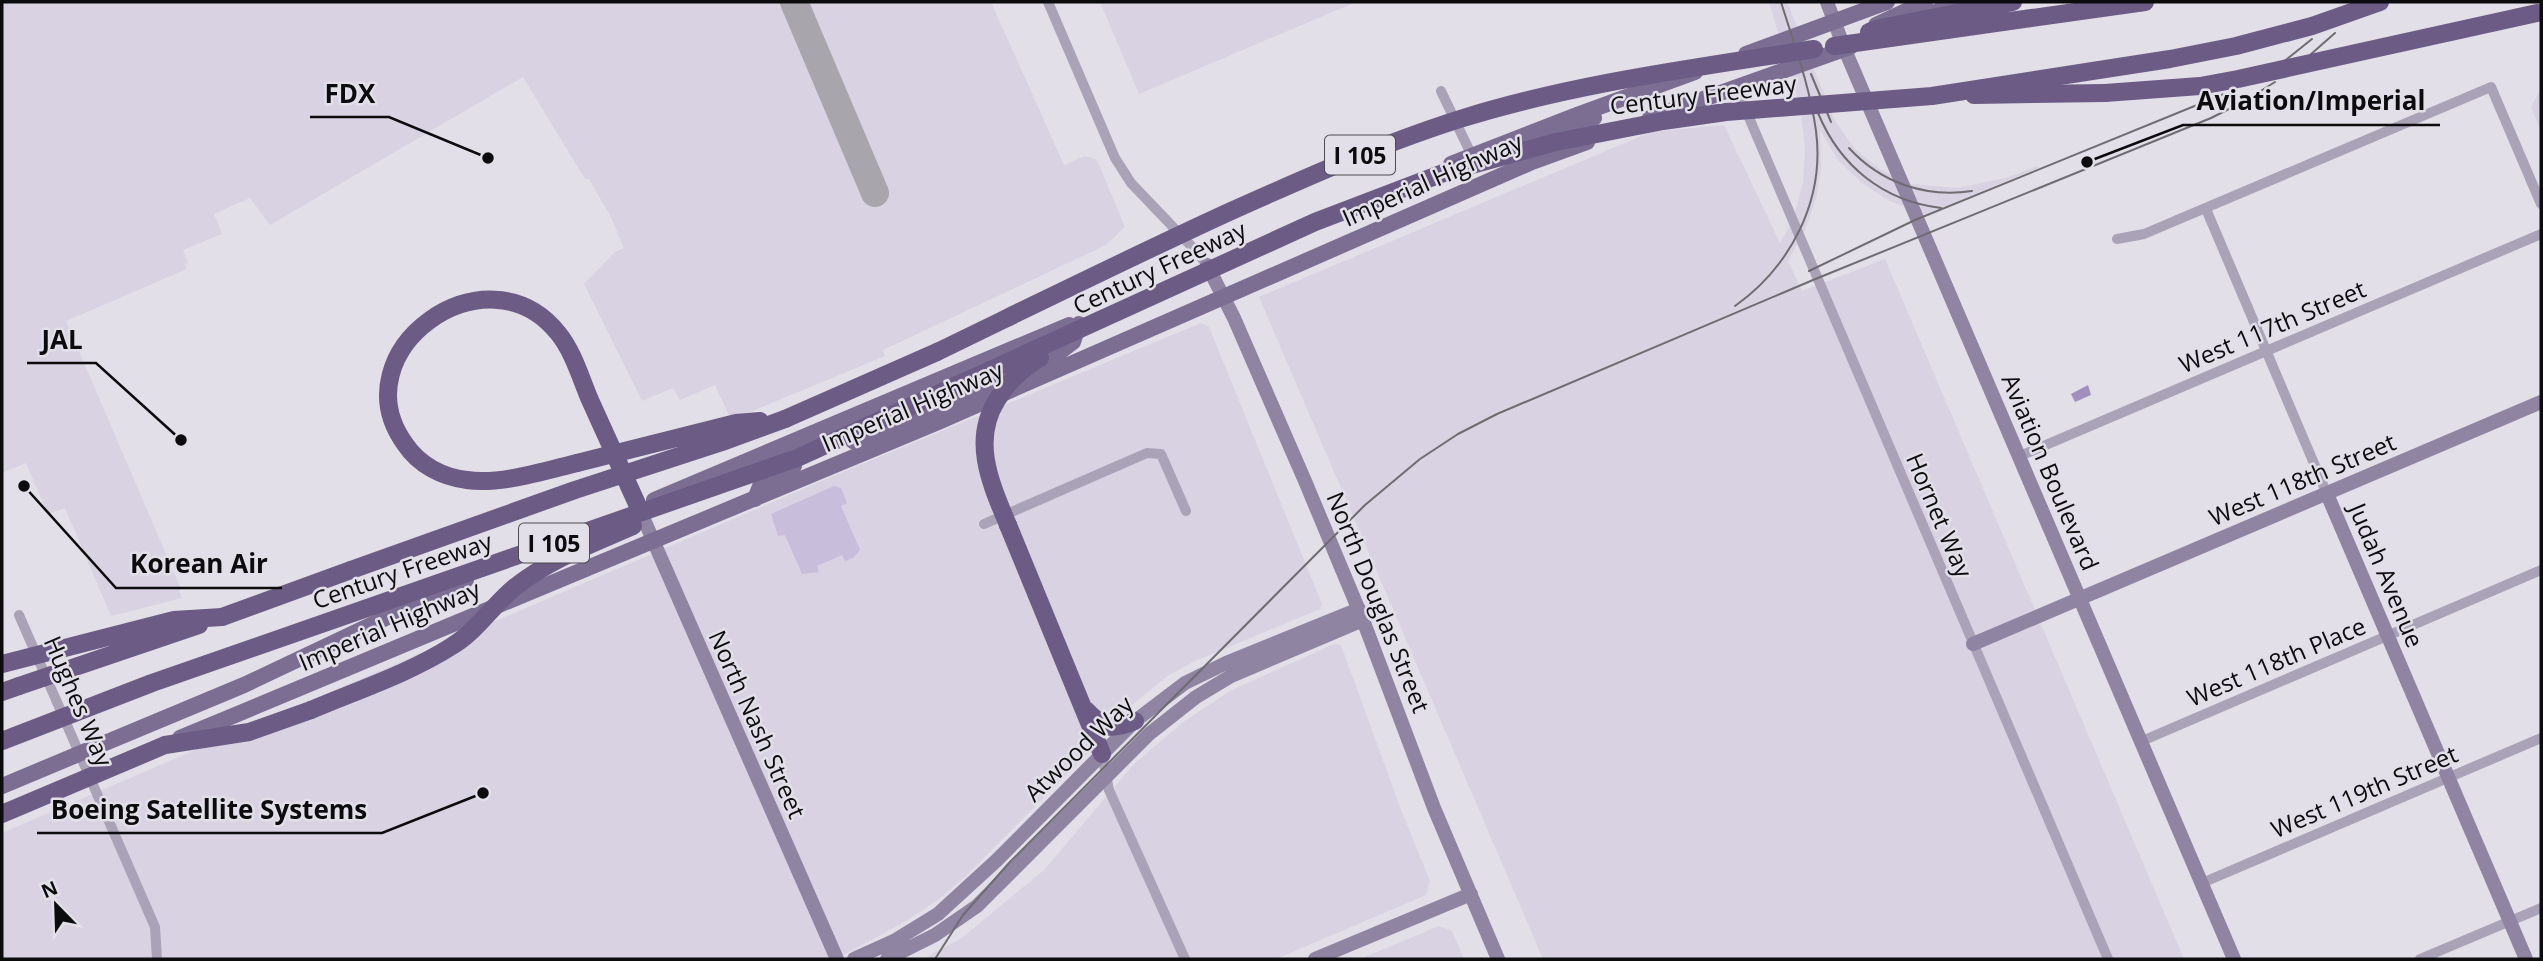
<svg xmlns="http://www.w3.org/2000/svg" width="2543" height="961" viewBox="0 0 2543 961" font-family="'Open Sans',sans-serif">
<rect width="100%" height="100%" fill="#e2dfe8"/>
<!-- built -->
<path fill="#d8d2e2" d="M2,2H991L1064,165L1085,156L1097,160L1125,227L1106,245L883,350L885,356L731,420L715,385L680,400L673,388L642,401L584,284L615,252L624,248L611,217L589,179H585L523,77L270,225L250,198L214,214L222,234L183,250L188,263L185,264L187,269L66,321L181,589L179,590L182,598L111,616L65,508L48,514L26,463L2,473Z
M1100,2H1356L1139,94Z
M1769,2H1787L1835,121L1855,149L1880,169L1911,184L1958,188L2009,177L2037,166L2038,168L1926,214L1889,201L1862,183L1838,160L1820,130L1821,167L1816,199L1805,230L1788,261L1802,291L1885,259L2184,959H1543L1259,297L1651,132L1724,125L1780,243L1791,224L1798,202L1803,182L1805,148L1801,111Z
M2541,89V132L2531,107Z
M1201,323L1209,327L1322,604L1320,609L1193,662L1166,677L1121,714L1090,751L967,875L938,900L908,920L836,959H2V833L824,480Z
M1334,644L1341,645L1400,807L1430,881L1426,895L1276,959H923L962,938L1044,870L1133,765L1183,722L1232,690Z
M1439,926L1452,931L1464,959H1360Z"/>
<!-- green -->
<path fill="#c9bddc" d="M834,486L841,488L847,503L841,506L860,550L853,558L845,561L842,555L817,566L819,572L802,574L785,535L778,536L771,514Z"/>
<!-- water -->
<path fill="#a18fbd" d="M2088,385L2091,395L2075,402L2071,394Z"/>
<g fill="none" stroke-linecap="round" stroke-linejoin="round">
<!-- taxiway -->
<path stroke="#a8a6ac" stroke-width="28" d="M794,2L875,193"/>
<!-- street -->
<path stroke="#aaa2b7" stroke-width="10" d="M1048,2L1115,158L1131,183L1195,250L1207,265
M1736,87L2108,959
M1441,91L1472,156
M2206,209L2327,494
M2117,239L2144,234L2491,87L2541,204
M2020,456L2541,234
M984,524L1147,453L1161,454L1186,511
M19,615L155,927L157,959
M2142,741L2541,570
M1102,754L1109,790L1185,959
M2202,883L2541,738
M2420,959L2541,908"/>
<!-- secondary -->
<path stroke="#8f84a2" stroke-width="14" d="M1827,2L1845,50L2234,959
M1207,265L1234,318L1305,481L1363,620L1434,808L1498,959
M2327,494L2526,959
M638,506L837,959
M1973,644L2541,402
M854,959L894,941L938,914L997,860L1135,721L1185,683L1226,663L1359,609
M887,959L935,935L977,906L1149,734L1196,697L1231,676L1363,620
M1315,959L1471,894"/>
<!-- primary -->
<path stroke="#7c6e93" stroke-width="16" d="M1929,15L1957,2
M1876,25L1925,2
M1746,54L1887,2
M1650,118L1850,47
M1548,140L1594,118
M1451,164L1577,115L1695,72
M853,441L1056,355L1073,342L1079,324
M755,499L761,484L794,466
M654,500L1069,325
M180,738L938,422L1532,162L1587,142
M2,786L244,685L466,580"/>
<!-- highway -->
<path stroke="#6c5b85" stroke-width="18" d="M1974,95L2105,93
M785,419L937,352
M577,463C544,471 500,485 467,480C442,477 419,465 405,444C338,351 487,244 558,333C573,351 581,379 590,400C606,436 622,471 638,506
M1008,525L1102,754
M222,617L351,570
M2,692L19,686
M1086,710C1104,729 1111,731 1135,721
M2,814L165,745L249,732L311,710"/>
<!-- tram -->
<path stroke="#6e6c71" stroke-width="2" d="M2310,55L2335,33
M2282,63L2312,39
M1811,74L1831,122
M1818,113C1840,166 1883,201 1941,208
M1849,148C1881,183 1926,198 1972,191
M1809,271L1915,220L2224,94
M1735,306C1791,266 1825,200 1816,131C1810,87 1794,44 1781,2
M935,959L963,915L1009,863L1365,505L1420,459L1458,434L1497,414L1813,280L2211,118L2243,102L2275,82"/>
<!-- highway-bridge -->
<path stroke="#6c5b85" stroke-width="18" d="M1869,32L1880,28L2013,2
M1834,46L2145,2
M2105,93L2200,86L2238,79L2537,13
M937,352C1034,305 1131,257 1229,212C1305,178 1381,144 1460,119C1575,83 1695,68 1814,49
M577,463L736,423L760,421
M1008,525C991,484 971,441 997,400C1010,380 1019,371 1040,358
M351,570L575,490L722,442L785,419
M2,664L174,620L222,617
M19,686L199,625
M311,710C358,690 410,673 452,646C477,631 493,605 515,587C550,559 592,544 633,526
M2,741L152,683L797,458L1315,222L1446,172L1556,142L1663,121L1726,112L1932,96L2170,59L2236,46L2312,26L2380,2"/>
</g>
<g text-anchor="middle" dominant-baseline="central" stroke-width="5" stroke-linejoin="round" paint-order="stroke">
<!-- shield labels -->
<g fill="#e2dfe8" stroke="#4c4b4f" stroke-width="2">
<rect x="1325" y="135.5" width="70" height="39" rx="5"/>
<rect x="519" y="523.5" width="70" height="39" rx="5"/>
</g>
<g font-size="23" font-weight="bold" fill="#0c0b0d">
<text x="1360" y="155">I 105</text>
<text x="554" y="543">I 105</text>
</g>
<!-- street labels -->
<g font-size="24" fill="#0c0b0d" stroke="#e2dfe8">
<text transform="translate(1703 94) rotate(-7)">Century Freeway</text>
<text transform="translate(1432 179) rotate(-24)">Imperial Highway</text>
<text transform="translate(1159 267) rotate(-25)">Century Freeway</text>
<text transform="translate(2272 326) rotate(-23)">West 117th Street</text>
<text transform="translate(912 406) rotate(-23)">Imperial Highway</text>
<text transform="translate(2051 472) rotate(67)">Aviation Boulevard</text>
<text transform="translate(2302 479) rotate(-23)">West 118th Street</text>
<text transform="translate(1940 515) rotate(67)">Hornet Way</text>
<text transform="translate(402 570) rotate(-19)">Century Freeway</text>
<text transform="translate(2387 575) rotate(67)">Judah Avenue</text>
<text transform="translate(1379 602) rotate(68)">North Douglas Street</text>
<text transform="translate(389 625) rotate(-23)">Imperial Highway</text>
<text transform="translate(2276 661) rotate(-23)">West 118th Place</text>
<text transform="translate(79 701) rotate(67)">Hughes Way</text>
<text transform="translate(758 724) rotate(66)">North Nash Street</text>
<text transform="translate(1078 748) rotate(-44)">Atwood Way</text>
<text transform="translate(2364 791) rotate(-23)">West 119th Street</text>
</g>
</g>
<!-- callouts -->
<path fill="none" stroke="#0c0b0d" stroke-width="2.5" d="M488 158L389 117H310M2087 162L2183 125H2440M181 440L96 363H27M24 486L116 588H282M483 793L382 833H37"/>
<g fill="#0c0b0d" stroke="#e2dfe8" stroke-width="2.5">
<circle cx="488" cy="158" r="7"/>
<circle cx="2087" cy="162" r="7"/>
<circle cx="181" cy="440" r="7"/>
<circle cx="24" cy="486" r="7"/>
<circle cx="483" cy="793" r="7"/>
</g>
<g font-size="26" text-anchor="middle" font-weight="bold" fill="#0c0b0d" stroke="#e2dfe8" stroke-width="5" stroke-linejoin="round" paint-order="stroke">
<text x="350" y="103">FDX</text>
<text x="2311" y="110">Aviation/Imperial</text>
<text x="62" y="349">JAL</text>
<text x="199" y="573">Korean Air</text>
<text x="209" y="819">Boeing Satellite Systems</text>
</g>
<!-- border -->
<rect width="2543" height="961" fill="none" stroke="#0c0b0d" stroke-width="7"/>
<!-- north arrow -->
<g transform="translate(56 905) rotate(337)" stroke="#e2dfe8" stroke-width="5" paint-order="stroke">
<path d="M0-5L12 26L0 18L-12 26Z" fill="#0c0b0d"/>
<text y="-10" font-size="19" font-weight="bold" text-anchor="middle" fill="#0c0b0d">N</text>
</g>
</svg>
